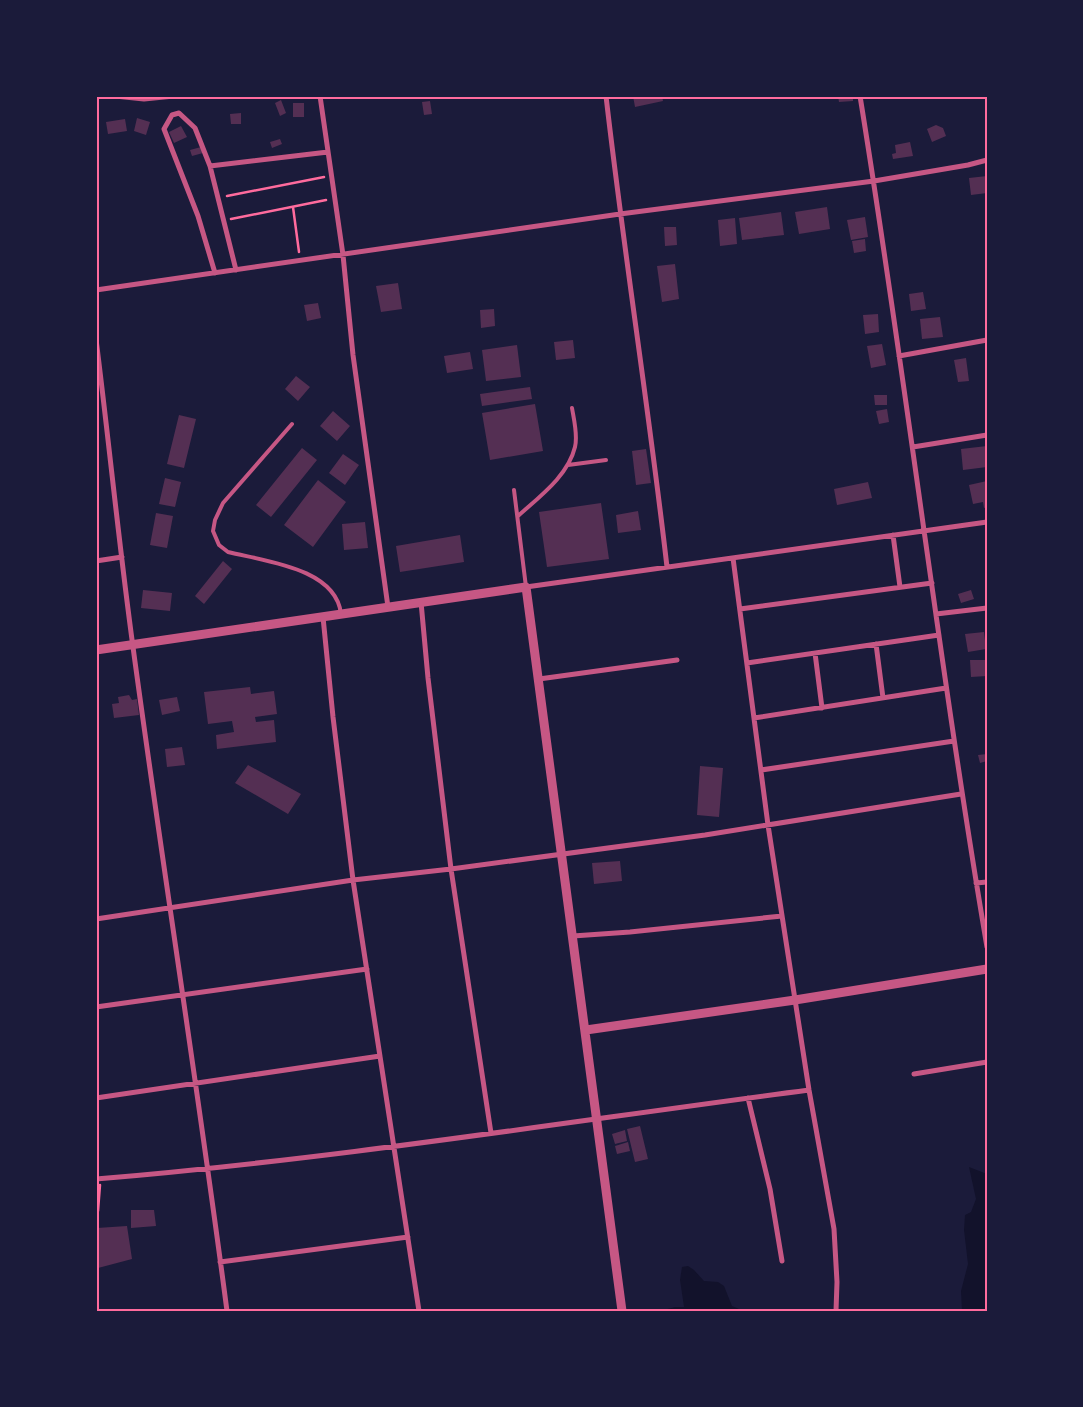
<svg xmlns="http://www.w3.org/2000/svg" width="1083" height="1407" viewBox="0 0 1083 1407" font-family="Cabin,sans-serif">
<rect width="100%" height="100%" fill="#1b1b3a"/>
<!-- water -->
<path fill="#12122b" d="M969,1167L987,1174V1311H962L961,1291L968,1264L964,1230L965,1215L971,1212L976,1199Z
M688,1266L694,1270L704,1281L718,1282L724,1286L732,1306L744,1311H660L675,1307H684L680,1280L682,1267Z"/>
<!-- building -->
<path fill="#542f53" d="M633,96H662L663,101L635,107Z
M838,96H853V101L839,102Z
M281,100L286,113L280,116L275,103Z
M430,101L432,114L424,115L422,102Z
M293,103H304V117H293Z
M241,113V124H231L230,114Z
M137,118L150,122L146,135L134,131Z
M125,119L127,131L108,134L106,122Z
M936,125L943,128L946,136L932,142L927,129Z
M181,126L187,137L174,143L169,132Z
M280,139L282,144L272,148L270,142Z
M910,142L913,156L893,159L892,154L896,153L895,145Z
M201,147L203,153L192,156L190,150Z
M987,176V193L971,195L969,178Z
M827,207L830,229L799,234L795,212Z
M781,212L784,235L742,240L739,218Z
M865,217L868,237L851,240L847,220Z
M735,218L737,244L720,246L718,220Z
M664,227H676L677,245L665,246Z
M865,239L866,251L854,253L852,241Z
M675,264L679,299L662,302L657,266Z
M398,283L402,309L381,312L376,286Z
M923,292L926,309L911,311L909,294Z
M318,303L321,318L307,321L304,305Z
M494,309L495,326L481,328L480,310Z
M878,314L879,332L865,334L863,315Z
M940,317L943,337L922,339L920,319Z
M573,340L575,358L556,360L554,342Z
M882,344L886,365L871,368L867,346Z
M517,345L521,377L486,381L482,350Z
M470,352L473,369L447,373L444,356Z
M966,358L969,381L958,382L954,360Z
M296,376L310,387L298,401L285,389Z
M530,387L532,399L482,406L480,394Z
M874,395H887V405H875Z
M535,404L543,451L490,460L482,413Z
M887,409L889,422L879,424L876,411Z
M333,411L350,426L337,441L320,426Z
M179,415L196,419L184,468L167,464Z
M987,446V467L963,470L961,449Z
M302,448L317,460L271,517L256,505Z
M646,449L651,483L636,485L632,451Z
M343,454L359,465L345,485L329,473Z
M165,478L181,482L175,507L159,504Z
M318,480L346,502L313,547L284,525Z
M987,481V507L984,508L983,502L973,504L969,485Z
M868,482L872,498L837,505L834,489Z
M601,503L609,559L547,567L539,512Z
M638,511L641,530L618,533L616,515Z
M156,513L173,516L167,548L150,545Z
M365,522L368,548L344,550L342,524Z
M460,535L464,562L400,572L396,546Z
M223,561L232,569L204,604L195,596Z
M143,590L172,593L170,611L141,608Z
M971,590L974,599L961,603L958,594Z
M984,632L986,649L968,652L965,634Z
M970,660H986L987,676L971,677Z
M250,687L251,694L274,691L277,714L255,717L256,722L274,720L276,742L217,749L216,735L234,732L232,721L208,724L204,692Z
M129,695L132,700L137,699L139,715L114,718L112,704L119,703L118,697Z
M177,697L180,711L162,715L159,700Z
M182,747L185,765L167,767L165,749Z
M987,754V761L980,763L978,755Z
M248,765L301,794L288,814L235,783Z
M700,766L723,768L719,817L697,815Z
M620,861L622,881L594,884L592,863Z
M640,1126L648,1159L635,1162L627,1129Z
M625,1130L627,1141L615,1144L612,1134Z
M628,1142L630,1151L617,1154L615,1146Z
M131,1210H154L156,1226L131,1228Z
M127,1226L132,1259L98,1268L96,1267L97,1228Z"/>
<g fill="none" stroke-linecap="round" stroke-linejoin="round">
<!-- path -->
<path stroke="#ff6b9d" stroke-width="2.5" d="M227,196L324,177
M293,207L299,252
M231,219L326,200
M96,1214L98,1211L100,1185"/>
<!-- service -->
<path stroke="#c65784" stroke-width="4" d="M292,424L223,503L215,520L213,531L219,545L228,552C264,561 336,568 341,614
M568,465L606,460
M514,490L526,587
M518,516C539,497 568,476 575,447C578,435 574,420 572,408"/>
<!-- minor -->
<path stroke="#c65784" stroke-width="5" d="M115,96L144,99L174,96
M320,96L343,255L353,355L388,607
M606,96C624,253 649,410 667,567
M860,96C906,379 939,664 987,947
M210,166L328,152
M215,273L198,216L164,129L172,115L179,113L195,128L210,166L236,270
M96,290L620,214L874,181L968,165L987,160
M96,339C109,442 119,545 133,647C163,869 198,1089 227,1311
M899,356L987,340
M913,447L987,435
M893,535L900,587
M733,558L768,825L809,1090L834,1229L837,1282L836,1311
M96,561L122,557
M526,587L987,522
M421,602L428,678L451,869L491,1133
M740,609L932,583
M936,614L987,608
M323,617L333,717L353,880L419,1311
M876,644L883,698
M815,653L822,708
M747,663L939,635
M539,679L677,660
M754,718L946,688
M761,770L954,741
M976,883L987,882
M96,919L353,880L451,869L705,835L961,794
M573,936L630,932L782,916
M96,1007L367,969
M914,1074L987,1062
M96,1098L380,1056
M748,1098L770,1189L782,1261
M96,1179C335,1159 572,1121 809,1090
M220,1262L408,1237"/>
<!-- tertiary -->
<path stroke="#c65784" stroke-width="9" d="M96,650L526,587L622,1311
M586,1030L795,1000L987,969"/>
</g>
<!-- border -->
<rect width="1083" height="1407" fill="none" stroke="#1b1b3a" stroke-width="195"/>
<rect x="98" y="98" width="888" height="1212" fill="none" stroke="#ff6b9d" stroke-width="2"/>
</svg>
